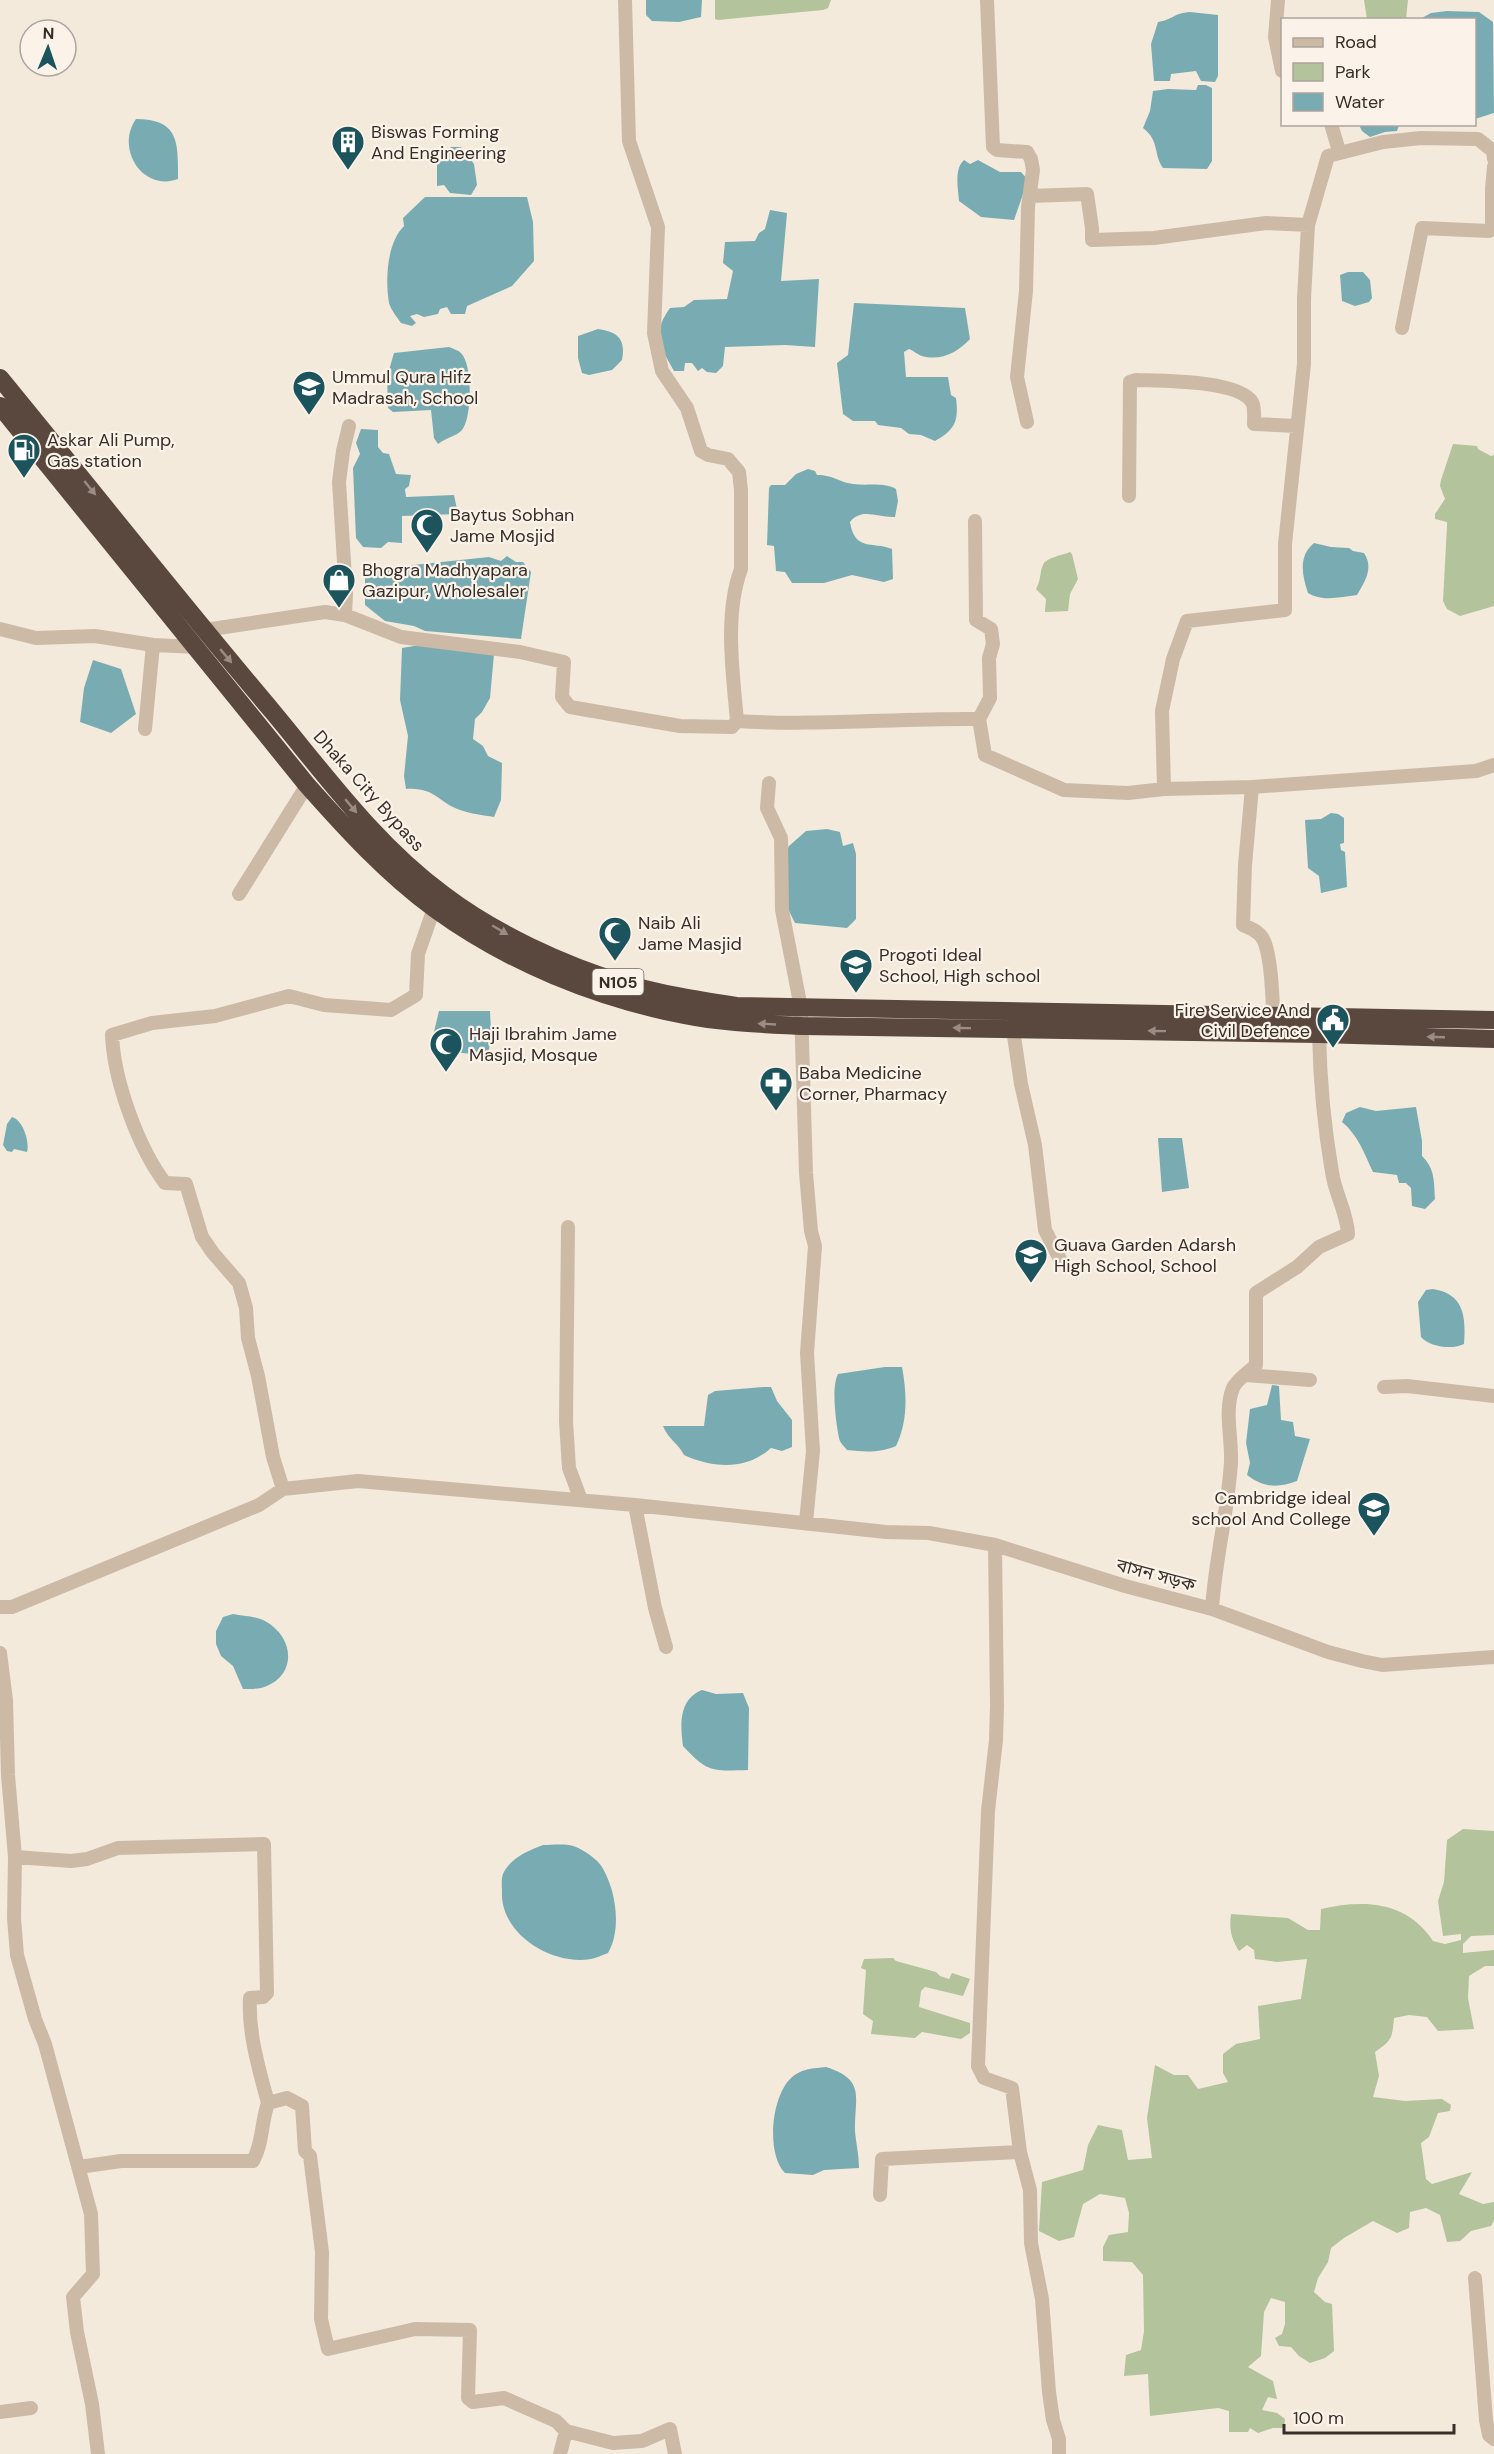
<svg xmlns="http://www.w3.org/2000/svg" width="1494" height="2454" viewBox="0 0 1494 2454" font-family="'DM Sans','Noto Sans Bengali',sans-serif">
<rect width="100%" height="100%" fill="#f3eadc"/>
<!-- green -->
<path fill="#b3c39b" d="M715,0H831L828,8L823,10L718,20L715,19Z
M1364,0H1408L1406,19H1367Z
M1453,444L1477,446L1478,449L1491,456L1494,455V606L1460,616L1447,609L1443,601L1447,526V522L1435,519V514L1445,499L1440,486L1441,480Z
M1070,552L1072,554L1078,579L1070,594L1068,611L1045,612L1046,599L1036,589C1042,577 1039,574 1043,565C1045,558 1063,555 1070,552Z
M1463,1829L1494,1831V1935L1471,1936L1463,1944V1953L1494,1950V1966H1485L1469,1976L1468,1998L1474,2029L1438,2031L1427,2017L1409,2015L1394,2018C1392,2039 1392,2040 1375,2052L1379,2076L1373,2097L1405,2101L1442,2099L1451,2105L1450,2111L1438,2113L1429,2137L1421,2143L1426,2179L1432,2184L1472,2172L1459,2194L1483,2204L1494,2202V2220L1491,2226L1471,2231L1460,2241L1447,2242L1440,2215L1426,2208L1410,2212L1409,2228L1397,2233L1373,2221L1344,2238L1331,2248L1328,2262L1318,2278L1314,2292L1325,2302L1332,2304L1334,2351L1325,2358L1310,2363L1299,2356L1291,2347L1279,2346L1275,2338L1282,2334L1285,2324V2302L1271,2298L1264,2312L1261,2356L1248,2367L1273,2381L1277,2399L1268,2397L1262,2410L1277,2413L1285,2419L1284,2428H1273L1258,2433L1250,2428L1248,2432H1229V2411L1218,2408L1150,2416L1148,2374L1124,2376L1126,2355L1141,2350L1144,2331L1143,2275L1132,2262L1103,2261V2247L1109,2235L1128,2232L1129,2213L1125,2198L1100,2194L1083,2204L1074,2237L1059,2241L1039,2231L1042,2182L1083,2170L1088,2145L1098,2125L1122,2130L1128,2160L1152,2158L1147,2118L1155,2065L1174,2075H1188L1198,2089L1228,2082L1223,2073V2054L1236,2044L1260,2039L1258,2006L1301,1999L1307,1959L1277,1962L1255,1959L1254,1950L1247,1945L1239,1951C1231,1938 1229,1929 1231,1914L1288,1918L1308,1930H1320L1321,1909C1364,1899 1407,1901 1433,1941L1445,1944L1461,1940V1934L1443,1936L1438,1901L1444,1882L1447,1840Z
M893,1958L896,1961L936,1972L940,1976L949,1979L952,1973L970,1979L963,1996L925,1987L921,1991L919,2007L970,2023V2033L961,2039L922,2032L915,2038L871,2034L873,2021L863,2014L866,1970L861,1968L864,1959Z"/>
<!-- water -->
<path fill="#79acb2" d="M646,0H702L701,17L679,22L652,21L646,15Z
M1447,11L1479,12L1493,22L1494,113L1475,119L1474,20L1420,19L1431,13Z
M1190,12L1218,15V76L1215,82L1201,81L1196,71L1171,74L1170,81H1154L1151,44L1158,22C1172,20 1174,13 1190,12Z
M1198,85H1206L1212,88V161L1207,169L1163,168C1153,154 1160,141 1143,128L1150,111L1153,91L1168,89L1196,90Z
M136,119C180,119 178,144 178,179C143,192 115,149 136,119Z
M1359,125H1399L1397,131L1385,132L1370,137L1362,131Z
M451,147H461L474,164L477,185L471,195L450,193L444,185L437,186V156L441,148L446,151Z
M964,160L970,164L978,160L1000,172H1021L1028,180L1014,220L981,217L959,201C958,188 954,169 964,160Z
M425,197H527L533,222L534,261L512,286L467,306L465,314H451L447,307L440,309L438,314L424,317L417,314L410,316L416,323L412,326L401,323C397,317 391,310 389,303C385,279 387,243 404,226L403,218Z
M770,210L787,213L781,281L819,279L815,347L785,345L725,347L723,366L716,373L707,372L702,368L698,371L692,363H685L684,371H674C661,347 651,334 670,308L684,307L694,300L727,299L733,271L723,263L725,242L755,241L759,233L765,229Z
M1348,272H1363L1370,280L1372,298L1369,302L1355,306L1342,301L1340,275Z
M854,303L965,308L970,339C957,353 941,361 922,356C918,355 914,351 909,349L904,352L906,377H948L951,395L956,398C959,421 955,430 935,441L921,435L909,434L901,428L878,425L875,421H853L843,414L837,363L848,355Z
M598,329C618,332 626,339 622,360L612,370L589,375L582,373L578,358V336Z
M449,347C453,349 458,350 461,353C473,365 472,418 462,430C457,436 445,438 438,444L434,438L431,410L393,412L388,408L387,377L394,353Z
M361,429L378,430V447L383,453L389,454L396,474L411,475L409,486L405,489L406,497L454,495L458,514L402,516V543L388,542L381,548L363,547L356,538L353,468L360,454L356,443Z
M808,469L815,471L817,475C834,475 838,482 853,484C868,486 883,482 896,489L898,501L895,517C878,518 862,507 850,522C855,552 872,541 892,549L893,579L884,582L852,575L824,583H792L785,572L776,571L774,546L767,545L769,488L771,485H785L796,474Z
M1314,543L1331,547L1349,548L1353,551L1364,553C1374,568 1365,581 1357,595C1341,597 1322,602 1308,593C1302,575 1298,556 1314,543Z
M507,556L516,562H523L531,572L521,639L425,631L414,626L385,621L365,605V570L489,557L501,561Z
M420,645L494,654L490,698L482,712L475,719L473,739L483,746L488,756L502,763L501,800L494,817C483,815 471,814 460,810C438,803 436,787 406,789L404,776L408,736L400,700L402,648Z
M93,660L121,669L136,714L111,733L80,722L84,688Z
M1331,813L1338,814L1344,818V843L1340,844L1341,850L1345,852L1347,887L1321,893L1319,876L1308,868L1305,820L1321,819Z
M827,829L840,832L843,846L853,843L856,854V919L847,928L795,923L787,907L783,857L789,846L806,831Z
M439,1011H490L491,1032L489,1050L481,1055L435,1050L432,1040Z
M1360,1107L1376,1111L1416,1107L1422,1141V1156C1435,1169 1434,1181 1435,1199L1425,1209L1412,1206L1411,1188L1406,1183H1399L1397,1175L1373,1172C1364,1153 1358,1135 1342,1122L1346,1113Z
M12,1117C23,1120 30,1142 27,1152L14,1149L12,1152L7,1151L3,1145L7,1124Z
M1158,1138H1182L1189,1188L1162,1192Z
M1433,1289C1464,1294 1466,1316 1464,1344C1453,1350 1429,1347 1421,1337L1418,1302L1426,1290Z
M885,1367H902C907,1394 908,1421 896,1446C880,1453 865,1452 847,1450C844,1446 840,1443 839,1438C836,1423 831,1387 838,1374Z
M1272,1385L1279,1386L1281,1420L1293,1422L1295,1436L1310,1439L1297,1481C1278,1488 1264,1488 1247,1475L1250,1463L1246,1443L1250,1409L1267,1405Z
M763,1387H771L777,1401L792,1420V1447L782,1451L771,1448C746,1471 712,1468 684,1455C678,1443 668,1439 663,1426H704L708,1395L715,1391Z
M233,1614C243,1616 256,1616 265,1621C296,1638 297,1678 261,1688C256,1689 249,1689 243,1689L233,1666L221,1656L216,1644V1631L223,1617Z
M702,1690L716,1694L743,1693L749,1708L748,1770C712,1771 708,1773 683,1746C680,1724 679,1699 702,1690Z
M543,1845C553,1845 567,1843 576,1847C584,1850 598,1860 602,1867C616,1890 622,1929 608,1953C602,1955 596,1958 591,1959C552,1966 500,1934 502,1892C502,1887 501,1879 503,1874C509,1859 529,1850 543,1845Z
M826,2067C867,2080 854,2098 855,2131C856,2143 859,2155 859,2168L824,2170L813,2175L785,2173C766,2154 771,2097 791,2078C800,2069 814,2068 826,2067Z"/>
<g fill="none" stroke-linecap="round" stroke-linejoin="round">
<!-- minor -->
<path stroke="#ccbaa7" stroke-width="14" d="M987,0L993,147L997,150L1027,152L1031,159L1033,170L1028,207L1026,291L1017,377L1027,422
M1278,0L1275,37L1282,71
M1331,124L1339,151
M1494,167L1492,189H1494
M1030,196L1087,194L1092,228V240L1154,238L1266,223L1308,225
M1402,328L1422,228L1489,231L1492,226V189
M1129,496L1130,382L1136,380C1162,381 1238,380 1252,402C1255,407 1254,417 1254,424L1297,426
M975,521L976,620L991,629L993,644L989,658L990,698L979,719
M345,615L346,594L339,482L343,451L349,426
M0,629L36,638L95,636L153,645L197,647
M205,630L325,612L345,615L401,637L520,652L564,662L562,697L570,707L680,726L732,727L737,721C733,674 724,615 741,569V490L739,472L728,459L708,455L701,451L687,408L662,371L654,333L658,227L629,141L625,0
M737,721C818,726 898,718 979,719L985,755L1064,790L1128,793L1164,789L1252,787L1476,771L1494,765
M145,729L153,645
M769,783L767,808L781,838L782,910L801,1008L806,1173L811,1231L815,1246L807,1353L813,1451L806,1522
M1252,787L1245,865L1243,925C1250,928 1259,931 1263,939C1271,954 1273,998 1273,1017
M1164,789L1162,711L1173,659L1187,621L1285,610V544L1304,364V299L1308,225L1328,156L1383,142L1421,138L1478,139L1493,151L1494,159
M239,894L307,785
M1013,1029L1021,1084L1035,1145L1045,1230L1061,1261
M568,1227L566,1421L569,1468L581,1500
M1246,1375L1310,1380
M1384,1387L1407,1386L1494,1396
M283,1489L273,1457L258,1376L248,1338L246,1308L239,1283L213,1253L202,1237L186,1184L165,1183C138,1147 114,1081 112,1035L152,1023L215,1016L289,996L324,1005L391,1010L416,995L418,954L434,908
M635,1505L655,1608L666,1647
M995,1545L997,1706L996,1740L988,1811L978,2066L984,2078L1012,2088L1020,2152L1030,2190L1031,2243L1042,2299L1049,2392L1053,2420L1059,2439V2454
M0,1607H12L259,1505L283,1489L358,1481L635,1505L886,1532L929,1533L995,1545L1125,1586L1212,1609L1328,1652L1362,1661L1382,1665L1494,1657
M1212,1609C1215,1560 1228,1512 1231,1462C1232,1438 1224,1410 1233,1388C1236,1380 1249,1372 1256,1365V1293L1297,1267L1319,1247L1348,1234C1347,1212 1335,1194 1332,1172C1324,1126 1320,1080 1319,1034
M0,1653L6,1700L8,1775L15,1857L14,1918L17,1955L35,2019L45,2044L91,2214L93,2274L73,2297L77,2332L92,2404L98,2454
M15,1857L71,1861L87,1859L118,1848L264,1844L267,1993L263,1997L250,1998C248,2033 259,2069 268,2103
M79,2167L121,2161H253C263,2143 261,2123 268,2103L287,2098L302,2106L305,2151L310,2156L322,2252L321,2319L328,2349L415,2329L470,2330L468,2398L473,2402L504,2398L556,2421L566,2431L560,2454
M880,2195L882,2159L1020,2152
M1475,2278L1486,2420L1489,2435L1494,2439
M0,2412L31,2408
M566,2431L613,2443L642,2441L670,2429L675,2454"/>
<!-- highway -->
<path stroke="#5a483f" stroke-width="18" d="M0,378C91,489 180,602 273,712C326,776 376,845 444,895C494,933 563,965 623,983C660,994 698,1000 736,1006L1494,1020
M0,406L307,785C346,829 387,874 435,909C508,962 596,998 684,1015C723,1023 763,1024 802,1026L1319,1034L1494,1039"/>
</g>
<!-- one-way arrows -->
<defs><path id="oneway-solid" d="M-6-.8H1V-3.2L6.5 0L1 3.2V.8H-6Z" transform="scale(1.5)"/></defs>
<g fill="#9a8c83">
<use href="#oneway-solid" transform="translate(90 488) rotate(51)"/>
<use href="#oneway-solid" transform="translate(226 656) rotate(50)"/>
<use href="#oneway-solid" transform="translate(351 806) rotate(50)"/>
<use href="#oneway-solid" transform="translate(500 930) rotate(30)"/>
<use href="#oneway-solid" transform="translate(767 1024) rotate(-177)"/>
<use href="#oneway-solid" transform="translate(962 1028) rotate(-179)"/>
<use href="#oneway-solid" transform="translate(1157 1031) rotate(-179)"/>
<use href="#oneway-solid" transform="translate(1436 1037) rotate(-178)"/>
</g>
<!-- icons -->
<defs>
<g id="building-pin" transform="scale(1.725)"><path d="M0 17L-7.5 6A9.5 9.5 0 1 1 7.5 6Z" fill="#1b545c" stroke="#fbf3e9"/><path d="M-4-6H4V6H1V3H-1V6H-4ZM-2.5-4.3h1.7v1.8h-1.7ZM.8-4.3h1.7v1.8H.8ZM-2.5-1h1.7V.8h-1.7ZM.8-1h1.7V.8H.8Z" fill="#fff"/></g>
<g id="school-pin" transform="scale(1.725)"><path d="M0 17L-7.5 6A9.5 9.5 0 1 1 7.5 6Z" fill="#1b545c" stroke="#fbf3e9"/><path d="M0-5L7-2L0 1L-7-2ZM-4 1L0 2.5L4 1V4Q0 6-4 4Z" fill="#fff"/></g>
<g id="fuel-pin" transform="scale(1.725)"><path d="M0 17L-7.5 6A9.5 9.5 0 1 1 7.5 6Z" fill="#1b545c" stroke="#fbf3e9"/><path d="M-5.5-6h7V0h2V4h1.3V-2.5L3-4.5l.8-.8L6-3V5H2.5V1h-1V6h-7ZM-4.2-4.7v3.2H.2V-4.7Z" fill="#fff"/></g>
<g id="mosque-pin" transform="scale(1.725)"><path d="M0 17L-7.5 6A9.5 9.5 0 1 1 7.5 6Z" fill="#1b545c" stroke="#fbf3e9"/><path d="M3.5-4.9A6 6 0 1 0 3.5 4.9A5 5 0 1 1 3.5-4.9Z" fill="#fff"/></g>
<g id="shop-pin" transform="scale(1.725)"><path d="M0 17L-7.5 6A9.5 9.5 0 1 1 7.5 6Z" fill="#1b545c" stroke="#fbf3e9"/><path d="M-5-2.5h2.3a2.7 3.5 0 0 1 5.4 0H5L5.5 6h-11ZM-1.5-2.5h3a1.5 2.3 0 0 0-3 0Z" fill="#fff"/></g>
<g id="civic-pin" transform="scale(1.725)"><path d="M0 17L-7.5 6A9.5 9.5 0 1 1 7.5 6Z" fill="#1b545c" stroke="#fbf3e9"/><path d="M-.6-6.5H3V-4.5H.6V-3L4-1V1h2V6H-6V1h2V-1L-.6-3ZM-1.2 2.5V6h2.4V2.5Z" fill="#fff"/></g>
<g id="pharmacy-pin" transform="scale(1.725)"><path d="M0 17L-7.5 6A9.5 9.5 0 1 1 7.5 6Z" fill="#1b545c" stroke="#fbf3e9"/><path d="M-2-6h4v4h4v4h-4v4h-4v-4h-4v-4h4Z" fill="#fff"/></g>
<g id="university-pin" transform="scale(1.725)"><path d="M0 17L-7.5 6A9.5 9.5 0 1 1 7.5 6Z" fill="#1b545c" stroke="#fbf3e9"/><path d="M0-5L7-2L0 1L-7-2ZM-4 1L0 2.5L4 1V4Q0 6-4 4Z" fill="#fff"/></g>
</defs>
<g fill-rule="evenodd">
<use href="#building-pin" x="348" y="142"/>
<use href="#school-pin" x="309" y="387"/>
<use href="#fuel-pin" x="24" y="450"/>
<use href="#mosque-pin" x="427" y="525"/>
<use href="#shop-pin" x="339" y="580"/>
<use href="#mosque-pin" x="615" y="933"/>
<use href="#school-pin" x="856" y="965"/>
<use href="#civic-pin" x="1333" y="1020"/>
<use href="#mosque-pin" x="446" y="1044"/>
<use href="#pharmacy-pin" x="776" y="1083"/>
<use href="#school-pin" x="1031" y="1255"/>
<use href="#university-pin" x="1374" y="1508"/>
</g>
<g text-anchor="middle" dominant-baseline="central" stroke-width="4.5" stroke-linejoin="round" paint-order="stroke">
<!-- shield labels -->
<rect fill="#fbf3e9" stroke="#726962" stroke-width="1.5" x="592.5" y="969" width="51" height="26" rx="4.5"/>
<g font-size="16" font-weight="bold" fill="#382e28">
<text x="618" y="982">N105</text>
</g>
<!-- poi labels -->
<g font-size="18" fill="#382e28" stroke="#fbf3e9" text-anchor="start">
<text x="371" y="132">Biswas Forming<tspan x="371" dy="21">And Engineering</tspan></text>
<text x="332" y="377">Ummul Qura Hifz<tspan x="332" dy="21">Madrasah, School</tspan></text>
<text x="47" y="440">Askar Ali Pump,<tspan x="47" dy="21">Gas station</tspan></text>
<text x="450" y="515">Baytus Sobhan<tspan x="450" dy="21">Jame Mosjid</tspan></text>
<text x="362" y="570">Bhogra Madhyapara<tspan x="362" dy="21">Gazipur, Wholesaler</tspan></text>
<text x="638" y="923">Naib Ali<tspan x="638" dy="21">Jame Masjid</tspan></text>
<text x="879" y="955">Progoti Ideal<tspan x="879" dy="21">School, High school</tspan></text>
<text x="1310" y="1010" text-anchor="end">Fire Service And<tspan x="1310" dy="21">Civil Defence</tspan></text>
<text x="469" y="1034">Haji Ibrahim Jame<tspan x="469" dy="21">Masjid, Mosque</tspan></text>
<text x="799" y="1073">Baba Medicine<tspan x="799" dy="21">Corner, Pharmacy</tspan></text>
<text x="1054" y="1245">Guava Garden Adarsh<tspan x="1054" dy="21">High School, School</tspan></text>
<text x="1351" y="1498" text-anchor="end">Cambridge ideal<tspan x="1351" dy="21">school And College</tspan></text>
</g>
<!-- street labels -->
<g font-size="18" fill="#382e28" stroke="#fbf3e9">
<text transform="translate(369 791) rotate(48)">Dhaka City Bypass</text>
<text transform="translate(1156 1575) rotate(15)">বাসন সড়ক</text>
</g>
</g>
<!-- legend -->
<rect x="1281" y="18" width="195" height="108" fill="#fbf3e9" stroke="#ada49c" stroke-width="1.5"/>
<rect x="1293" y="38" width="30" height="9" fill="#ccbaa7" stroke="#ada49c" stroke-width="1.5"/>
<text x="1335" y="48" font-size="18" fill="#382e28">Road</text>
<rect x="1293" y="63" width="30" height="18" fill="#b3c39b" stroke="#ada49c" stroke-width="1.5"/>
<text x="1335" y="78" font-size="18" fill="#382e28">Park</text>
<rect x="1293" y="93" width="30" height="18" fill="#79acb2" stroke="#ada49c" stroke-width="1.5"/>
<text x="1335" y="108" font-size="18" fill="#382e28">Water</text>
<!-- north arrow -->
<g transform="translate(48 48) rotate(2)"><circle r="28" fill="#fbf3e9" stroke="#ada49c" stroke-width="1.5"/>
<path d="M0-4.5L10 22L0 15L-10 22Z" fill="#1b545c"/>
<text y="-9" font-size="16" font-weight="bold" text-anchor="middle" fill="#382e28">N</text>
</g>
<!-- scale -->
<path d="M1284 2424v9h170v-9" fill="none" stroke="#382e28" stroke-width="3"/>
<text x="1293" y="2424" font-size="18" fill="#382e28" stroke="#fbf3e9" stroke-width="4.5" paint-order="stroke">100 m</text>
</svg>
